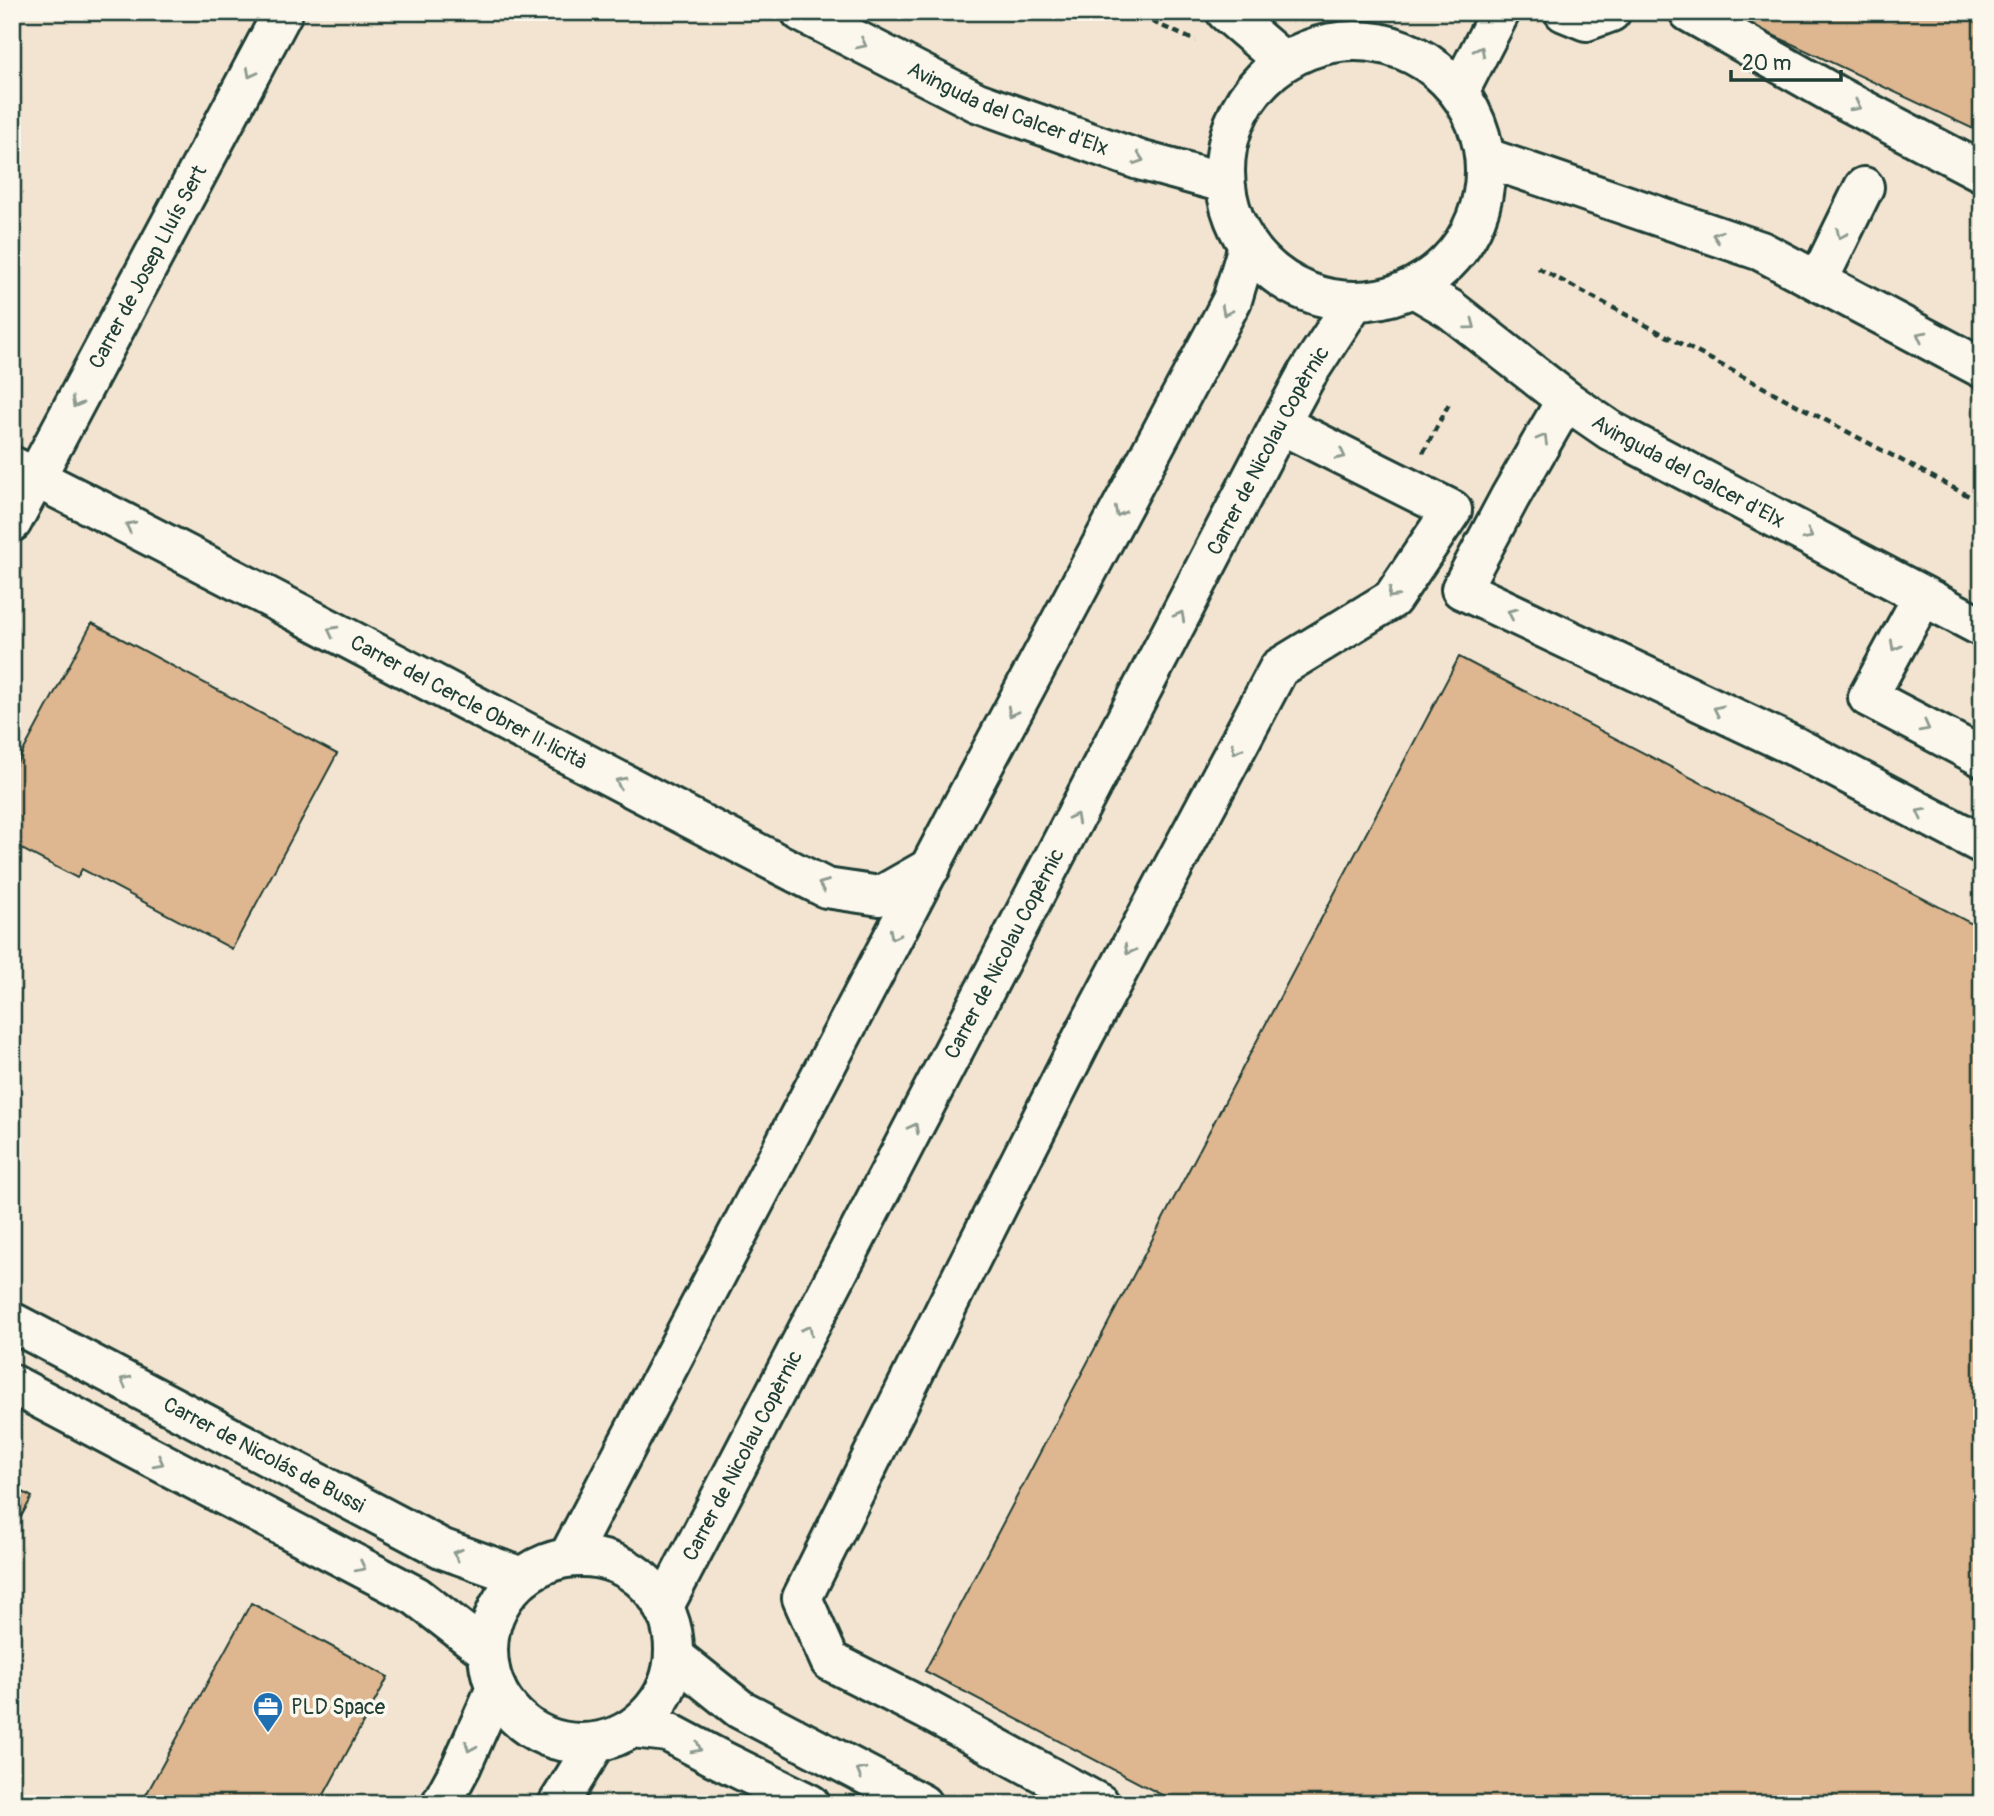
<svg xmlns="http://www.w3.org/2000/svg" width="1994" height="1816" viewBox="0 0 1994 1816" font-family="Pangolin,sans-serif">
<rect width="100%" height="100%" fill="#fbf7ec"/>
<filter id="ink" filterUnits="userSpaceOnUse"><feTurbulence type="fractalNoise" baseFrequency=".0143" numOctaves="2"/><feDisplacementMap in="SourceGraphic" scale="14" xChannelSelector="R" yChannelSelector="G"/><feConvolveMatrix kernelMatrix="1 2 1 2 8 2 1 2 1" color-interpolation-filters="sRGB"/></filter>
<g filter="url(#ink)">
<!-- built -->
<path fill="#f2e4d0" d="M12,12H1982V1804H12Z"/>
<!-- building -->
<path fill="#deb68f" stroke="#1f3d34" stroke-width="2" d="M1724,12H1982V133Z
M92,623L337,754L232,949L82,869L77,878L12,844V772Z
M1459,657L1982,929V1804H1179L925,1671Z
M12,1486L32,1497L12,1533Z
M251,1603L388,1677L319,1804H141Z"/>
<g fill="none" stroke-linecap="round" stroke-linejoin="round">
<!-- minor casing -->
<g stroke="#1f3d34" stroke-width="44">
<g id="minor">
<path id="s1" d="M801,12L977,102L1139,160L1224,183"/>
<path d="M1226,12L1283,61"/>
<path d="M1564,12L1586,21L1611,12"/>
<path d="M1689,12L1837,96L1982,172"/>
<circle cx="1355" cy="171" r="130"/>
<path d="M1460,90L1500,12"/>
<path d="M1487,158L1761,251L1982,368"/>
<path d="M1818,281L1864,187"/>
<path id="s2" d="M1414,288L1450,309L1566,400L1611,431L1982,627"/>
<path d="M1566,400L1510,497L1461,589L1796,747L1982,844"/>
<path id="s3" d="M12,466C286,602 554,750 826,888L880,896L931,867"/>
<path id="s4" d="M12,522L283,12"/>
<path d="M1923,596L1868,697L1982,757"/>
<path id="s5" d="M12,1322L443,1549L522,1577"/>
<path d="M12,1384L416,1596L487,1651"/>
<path d="M569,1556L955,819L1219,325L1232,300L1248,246"/>
<circle cx="581" cy="1650" r="93"/>
<path id="s6" d="M663,1608L1280,424L1307,374L1354,302"/>
<path d="M675,1657L740,1709L922,1804"/>
<path d="M633,1728L668,1732L715,1757L810,1804"/>
<path d="M441,1804L461,1767L496,1688"/>
<path d="M558,1804L596,1743"/>
<path d="M1100,1804L927,1710L830,1661L802,1598L956,1288L1083,1037L1279,668L1392,599L1452,510L1280,424"/>
</g>
</g>
<!-- path -->
<path stroke="#1f3d34" stroke-width="4.5" stroke-dasharray="7 5" stroke-linecap="butt" d="M1130,12L1196,41
M1538,268L1982,503
M1423,453L1451,400"/>
<!-- minor -->
<use href="#minor" stroke="#fbf7ec" stroke-width="38"/>
</g>
<!-- one-way arrows -->
<defs><path id="oneway-chevron" d="M-2-3.5L2.5 0L-2 3.5" fill="none" stroke-width="1.6" stroke-linecap="round" stroke-linejoin="round" transform="scale(1.75)"/></defs>
<g stroke="#8d9a90">
<use href="#oneway-chevron" transform="translate(862 44) rotate(27)"/>
<use href="#oneway-chevron" transform="translate(1480 51) rotate(-62)"/>
<use href="#oneway-chevron" transform="translate(251 73) rotate(118)"/>
<use href="#oneway-chevron" transform="translate(1856 106) rotate(28)"/>
<use href="#oneway-chevron" transform="translate(1139 159) rotate(18)"/>
<use href="#oneway-chevron" transform="translate(1841 234) rotate(115)"/>
<use href="#oneway-chevron" transform="translate(1717 236) rotate(-162)"/>
<use href="#oneway-chevron" transform="translate(1226 311) rotate(117)"/>
<use href="#oneway-chevron" transform="translate(1471 325) rotate(37)"/>
<use href="#oneway-chevron" transform="translate(1921 336) rotate(-152)"/>
<use href="#oneway-chevron" transform="translate(76 403) rotate(119)"/>
<use href="#oneway-chevron" transform="translate(1543 439) rotate(-60)"/>
<use href="#oneway-chevron" transform="translate(1341 455) rotate(27)"/>
<use href="#oneway-chevron" transform="translate(1119 512) rotate(118)"/>
<use href="#oneway-chevron" transform="translate(130 526) rotate(-153)"/>
<use href="#oneway-chevron" transform="translate(1808 535) rotate(28)"/>
<use href="#oneway-chevron" transform="translate(1392 594) rotate(133)"/>
<use href="#oneway-chevron" transform="translate(1512 613) rotate(-155)"/>
<use href="#oneway-chevron" transform="translate(1180 616) rotate(-62)"/>
<use href="#oneway-chevron" transform="translate(332 631) rotate(-152)"/>
<use href="#oneway-chevron" transform="translate(1895 646) rotate(119)"/>
<use href="#oneway-chevron" transform="translate(1718 710) rotate(-155)"/>
<use href="#oneway-chevron" transform="translate(1012 712) rotate(118)"/>
<use href="#oneway-chevron" transform="translate(1925 727) rotate(28)"/>
<use href="#oneway-chevron" transform="translate(1236 749) rotate(118)"/>
<use href="#oneway-chevron" transform="translate(620 782) rotate(-153)"/>
<use href="#oneway-chevron" transform="translate(1921 813) rotate(-152)"/>
<use href="#oneway-chevron" transform="translate(1075 818) rotate(-62)"/>
<use href="#oneway-chevron" transform="translate(823 885) rotate(-159)"/>
<use href="#oneway-chevron" transform="translate(894 935) rotate(118)"/>
<use href="#oneway-chevron" transform="translate(1129 950) rotate(118)"/>
<use href="#oneway-chevron" transform="translate(914 1128) rotate(-62)"/>
<use href="#oneway-chevron" transform="translate(808 1330) rotate(-62)"/>
<use href="#oneway-chevron" transform="translate(125 1381) rotate(-152)"/>
<use href="#oneway-chevron" transform="translate(159 1462) rotate(28)"/>
<use href="#oneway-chevron" transform="translate(457 1554) rotate(-160)"/>
<use href="#oneway-chevron" transform="translate(361 1567) rotate(27)"/>
<use href="#oneway-chevron" transform="translate(470 1747) rotate(114)"/>
<use href="#oneway-chevron" transform="translate(697 1748) rotate(28)"/>
<use href="#oneway-chevron" transform="translate(861 1772) rotate(-152)"/>
</g>
</g>
<!-- icons -->
<defs>
<g id="office-pin" transform="scale(1.575)"><path d="M0 17L-7.5 6A9.5 9.5 0 1 1 7.5 6Z" fill="#1f6fb2" stroke="#fbf7ec"/><path d="M-6-3h4V-5.5h4V-3h4V5H-6ZM-1-4.5V-3h2v-1.5ZM-6 0V1H6V0Z" fill="#fff"/></g>
</defs>
<g fill-rule="evenodd">
<use href="#office-pin" x="268" y="1707"/>
</g>
<g text-anchor="middle" dominant-baseline="central" stroke-width="7" stroke-linejoin="round" paint-order="stroke">
<!-- street labels -->
<g font-size="21" fill="#1f3d34" stroke="#fbf7ec">
<text stroke="none"><textPath href="#s1" startOffset="229">Avinguda del Calcer d'Elx</textPath></text>
<text stroke="none"><textPath href="#s4" startOffset="289">Carrer de Josep Lluís Sert</textPath></text>
<text stroke="none"><textPath href="#s6" startOffset="1306">Carrer de Nicolau Copèrnic</textPath></text>
<text stroke="none"><textPath href="#s2" startOffset="331">Avinguda del Calcer d'Elx</textPath></text>
<text stroke="none"><textPath href="#s3" startOffset="514">Carrer del Cercle Obrer Il·licità</textPath></text>
<text stroke="none"><textPath href="#s6" startOffset="738">Carrer de Nicolau Copèrnic</textPath></text>
<text stroke="none"><textPath href="#s5" startOffset="285">Carrer de Nicolás de Bussi</textPath></text>
<text stroke="none"><textPath href="#s6" startOffset="172">Carrer de Nicolau Copèrnic</textPath></text>
</g>
<!-- poi labels -->
<g font-size="21" fill="#1f3d34" stroke="#fbf7ec" text-anchor="start">
<text x="291" y="1707">PLD Space</text>
</g>
</g>
<!-- margin -->
<rect width="1994" height="1816" fill="none" stroke="#fbf7ec" stroke-width="42"/>
<rect x="21" y="21" width="1952" height="1774" fill="none" stroke="#1f3d34" stroke-width="2.5" filter="url(#ink)"/>
<!-- scale -->
<path d="M1731 70v10h110v-10" fill="none" stroke="#1f3d34" stroke-width="3.5"/>
<text x="1742" y="70" font-size="21" fill="#1f3d34" stroke="#fbf7ec" stroke-width="5" paint-order="stroke">20 m</text>
</svg>
